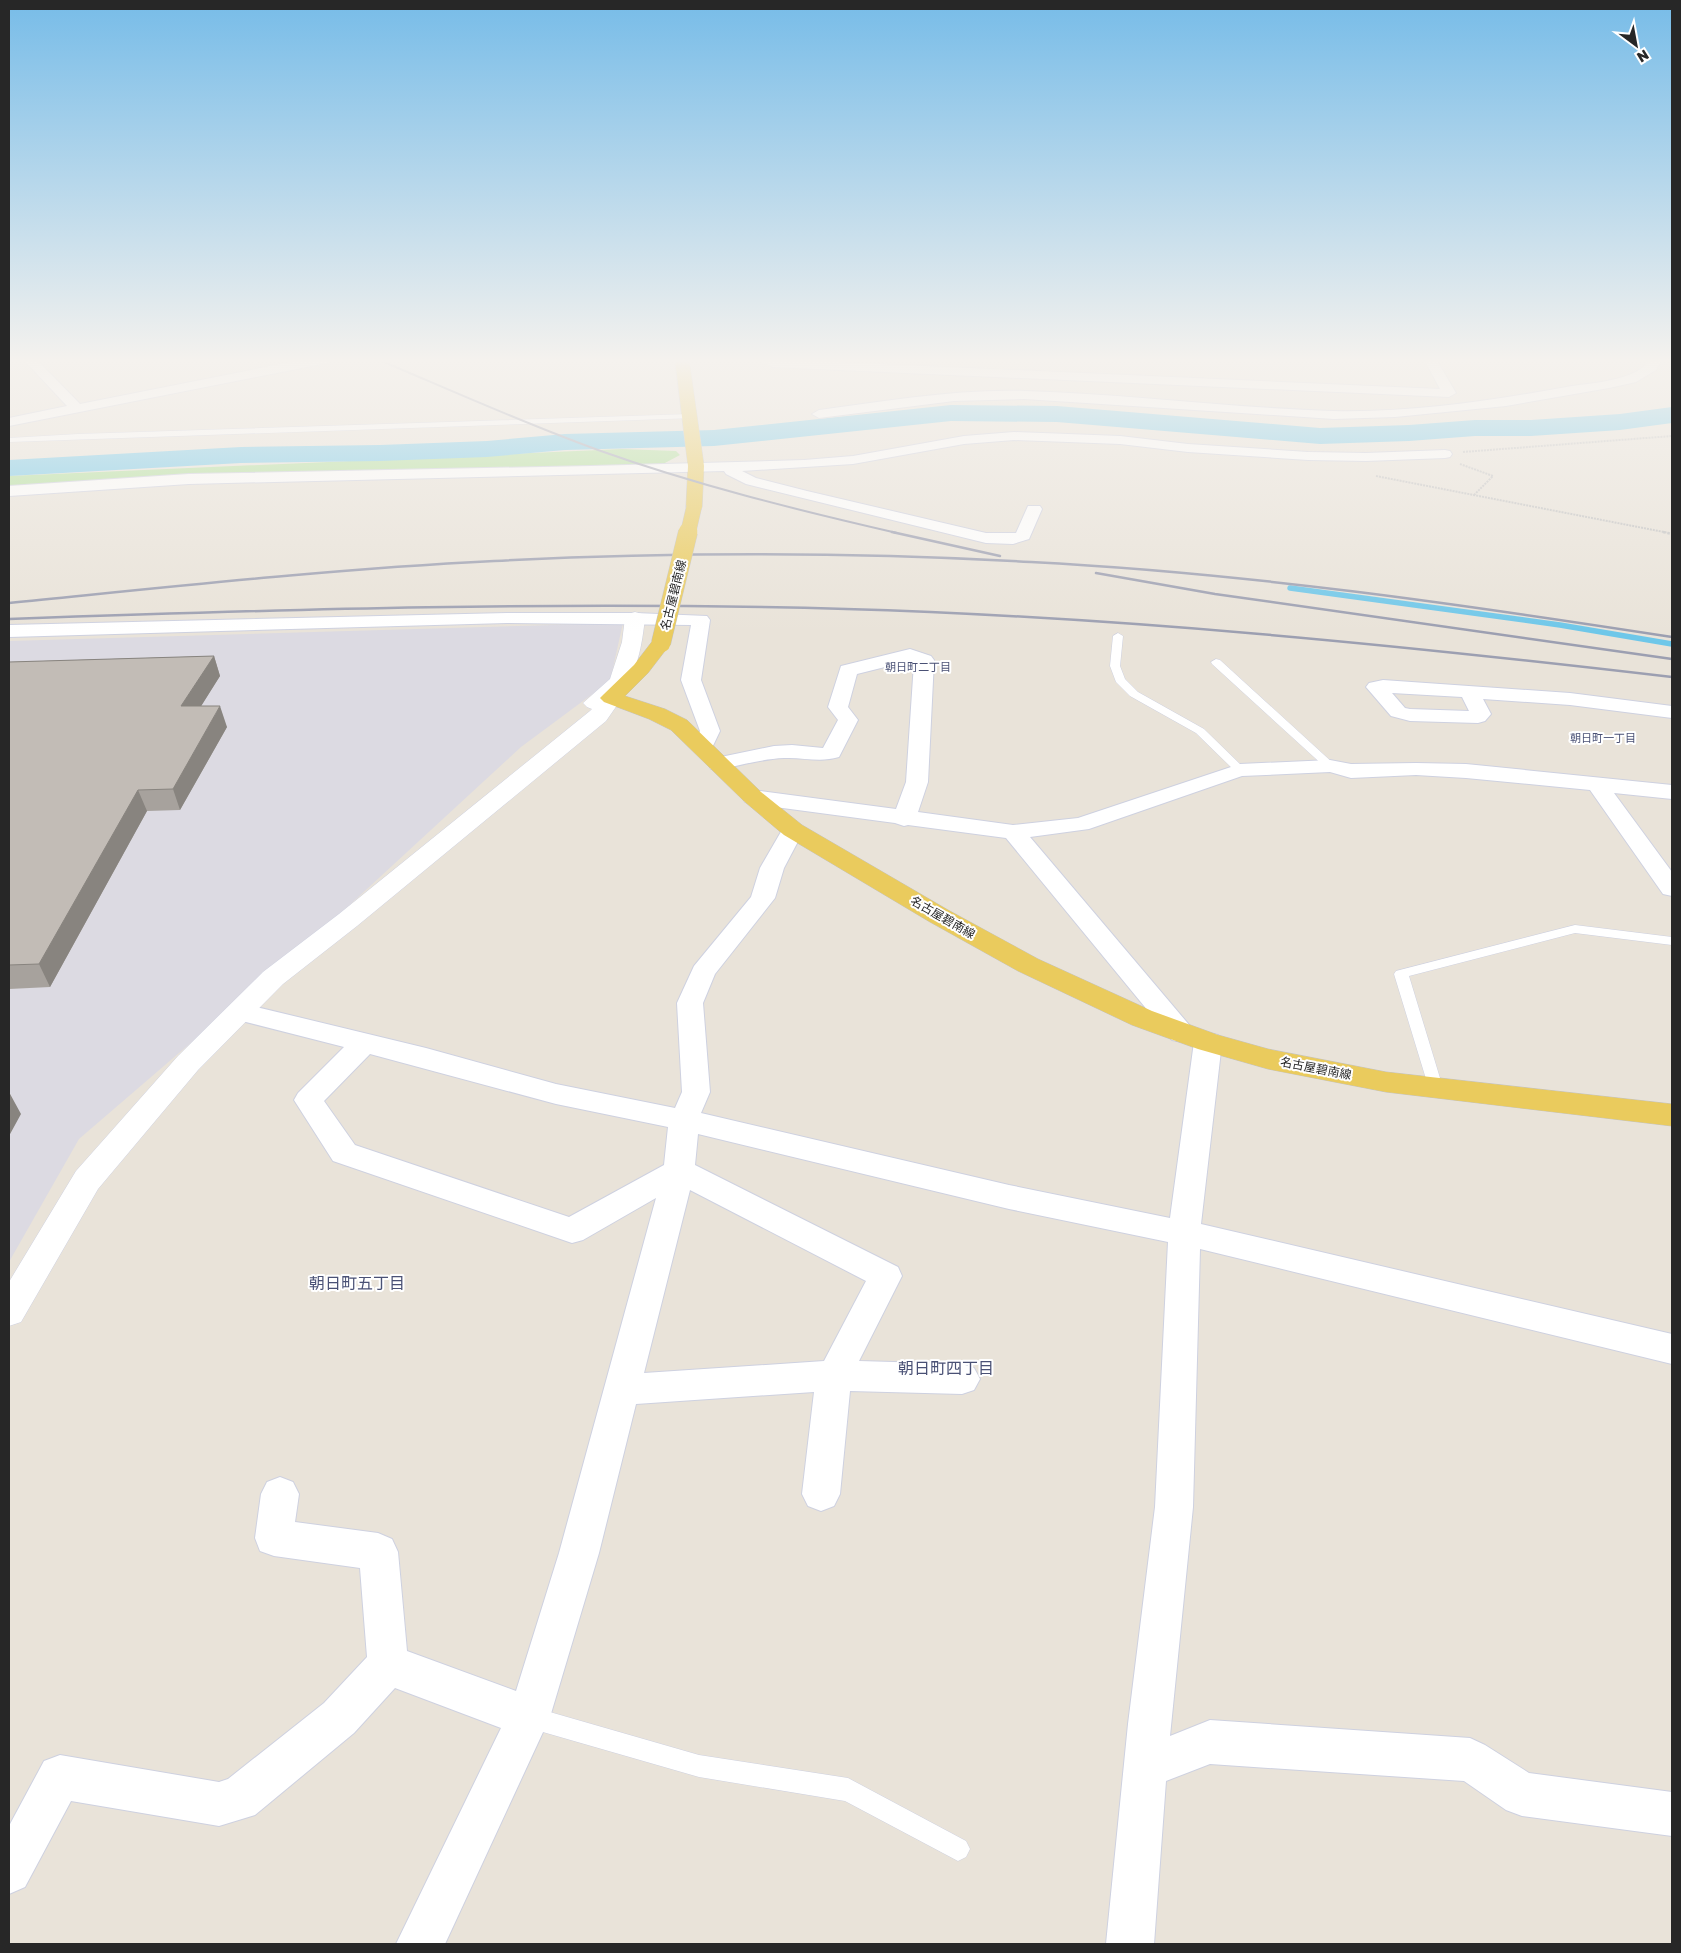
<svg xmlns="http://www.w3.org/2000/svg" width="1681" height="1953" viewBox="0 0 1681 1953" font-family="'Golos Text','Noto Sans JP',sans-serif">
<rect width="100%" height="100%" fill="#e9e3d9"/>
<!-- industrial -->
<path fill="#dcdae2" d="M623,623L610,681L521,747L329,924L79,1139L9,1262V641Z"/>
<!-- green -->
<path fill="#aedf97" d="M622,449L676,451L680,455L663,464L126,480L9,488V476Z"/>
<g fill="none" stroke-linecap="round" stroke-linejoin="round">
<!-- stream -->
<path stroke="#6ec7e9" stroke-width="5.5" d="M1290,588L1560,625L1672,644"/>
<!-- river -->
<path fill="#6ec7e9" fill-rule="evenodd" d="M951,405L1057,406L1320,428L1409,425L1475,420H1531L1620,414L1672,407V423L1620,430L1531,436H1475L1409,441L1320,444L1057,422L951,421L714,446L565,450L487,457L380,461L241,463L9,476V460L241,447L380,445L487,441L565,434L714,430Z"/>
<!-- lane casing -->
<g stroke="#ced1e0" stroke-width="1">
<path id="lane" d="M691,414H694V418L9,442V438L78,434Z
M1118,633L1123,636L1120,666L1125,679L1138,692L1204,729L1244,768L1246,770L1244,772H1236L1196,733L1130,696L1116,682L1110,666L1113,636Z
M1216,659L1220,660L1334,764L1336,766L1334,768H1326L1212,664L1211,662Z
M1575,925L1672,937V945L1575,933L1409,976L1443,1088L1440,1092L1435,1093L1430,1092L1394,974L1396,971Z
M529,1706L699,1755L848,1778L966,1841L970,1849L966,1857L958,1861L845,1801L699,1777L529,1728L521,1725L518,1717L521,1709Z"/>
</g>
<!-- street casing -->
<g stroke="#ced1e0" stroke-width="2">
<path id="street" d="M23,359H36L80,404L306,359H333L327,363L9,426V418L67,406Z
M768,359L1440,389L1424,359H1436L1456,393L1449,397L772,367L766,363Z
M1650,359H1662L1656,370L1636,382L1609,388L1506,406L1395,417L1334,419L1024,399L954,401L819,418L812,414L819,410C887,401 956,389 1025,391C1128,394 1230,408 1333,411C1411,413 1496,400 1572,386C1593,383 1639,380 1650,359Z
M1014,432L1120,436L1188,444L1308,452L1366,453L1445,450L1450,451L1452,454L1450,457L1445,458L1366,461L1308,460L1188,452L1120,444L1014,440L964,444L853,464L742,471L756,478L807,491L986,533H1016L1028,506H1040L1042,509L1029,539L1013,544L986,543L746,484L726,474L724,471L189,484L9,496V486L189,474L591,466L804,460L853,456L964,436Z
M507,613H635L707,616L710,620L701,680L720,731L710,752L703,754L696,752L692,748L700,731L681,680L691,625L507,623L9,637V625Z
M910,649L931,656L934,660L928,782L918,812L1013,825L1078,818L1240,764L1330,760L1351,764L1416,763L1466,764L1672,785V799L1614,793L1672,872V896L1663,894L1590,790L1466,778L1416,775L1351,778L1330,772L1242,776L1089,829L1030,837L1196,1033L1192,1040L1182,1042L1172,1040L1006,838L908,825L904,826L895,823L753,804L745,802L742,797L745,792L753,790L896,809L906,782L914,663L909,661L857,674L848,707L858,720L839,757C819,763 804,757 784,758C762,759 741,765 719,770L711,769L708,764L711,759L774,746L792,745L823,748L838,720L828,707L841,666Z
M1383,680L1570,693L1672,706V718L1570,705L1483,699L1491,714L1485,721L1478,723L1410,721L1391,716L1366,687L1369,683ZM1392,693L1462,697L1469,711L1410,709L1405,708Z
M793,823L801,825L804,830L784,868L775,898L715,974L703,1003L710,1092L701,1113L1009,1185L1170,1218L1194,1042L1198,1035L1208,1033L1218,1035L1222,1042L1201,1224L1672,1334V1364L1200,1249L1193,1507L1170,1736L1210,1720L1470,1738L1485,1745L1529,1773L1672,1792V1836L1522,1816L1506,1810L1464,1781L1210,1764L1166,1781L1154,1944H1106L1128,1724L1155,1507L1168,1242L1009,1209L698,1134L695,1165L898,1267L902,1276L859,1361L962,1364L974,1368L980,1379L974,1390L962,1394L850,1391L840,1494L834,1506L821,1511L808,1506L802,1494L814,1392L636,1404L599,1553L550,1717L445,1944H396L501,1728L395,1688L354,1733L255,1815L219,1826L71,1801L25,1887L9,1894V1826L44,1761L60,1755L219,1782L228,1779L324,1703L367,1657L360,1568L274,1556L260,1551L255,1538L261,1494L267,1482L280,1477L293,1482L299,1494L295,1522L378,1533L392,1539L398,1552L407,1651L516,1691L559,1553L656,1198L583,1240L572,1243L333,1161L294,1100L298,1093L344,1047L230,1018L226,1012L230,1006L240,1003L426,1048L556,1084L675,1108L682,1092L677,1003L694,966L751,897L760,868L782,830L785,825ZM370,1054L556,1104L668,1127L664,1165L569,1217L355,1145L324,1101ZM690,1190L866,1281L824,1361L644,1373Z"/>
</g>
<!-- secondary casing -->
<g stroke="#ced1e0" stroke-width="1">
<path id="secondary" d="M635,612L642,614L645,618C642,643 638,676 618,693L622,698L606,721L357,926L283,984L198,1070L98,1189L21,1322L9,1326V1282L76,1171L178,1056L263,972L339,914L590,711L592,709L587,707L583,703L610,679L622,642L625,618L628,614Z"/>
</g>
<!-- primary casing -->
<g stroke="#c3c3c3" stroke-width="1">
<path id="primary" d="M675,359H689L704,466L702,507L700,511H688L686,507L688,466Z
M661,637L668,639L671,643L648,673L625,696L665,709L687,720L761,792L802,825L948,910L1038,959L1152,1011L1218,1035L1268,1049L1386,1072L1672,1104V1126L1386,1092L1268,1069L1198,1049L1132,1025L1018,971L930,922L784,835L745,802L671,730L649,719L604,702L600,698L604,694L634,665L654,639Z"/>
</g>
<!-- path-far1 -->
<path stroke="#c3c3c3" stroke-width="2" stroke-dasharray="2 1" stroke-linecap="butt" d="M1463,452L1672,436
M1460,464L1493,476L1474,495
M1376,476L1669,533"/>
<!-- path -->
<path stroke="#c3c3c3" stroke-width="2.5" stroke-dasharray="2.5 2" stroke-linecap="butt" d="M1663,532L1672,534"/>
<!-- lane -->
<use href="#lane" fill="#fff" fill-rule="evenodd"/>
<!-- street -->
<use href="#street" fill="#fff" fill-rule="evenodd"/>
<!-- secondary -->
<use href="#secondary" fill="#fff" fill-rule="evenodd"/>
<!-- primary -->
<use href="#primary" fill="#eacb5d" fill-rule="evenodd"/>
<!-- rail-far1 -->
<path stroke="#9c9fb1" stroke-width="2" d="M377,359C450,390 523,423 598,450C696,485 797,510 897,533"/>
<!-- rail -->
<path stroke="#9c9fb1" stroke-width="2.5" d="M892,532L1000,556
M1096,573L1215,594L1672,659
M9,603C170,587 332,569 494,561C672,552 852,552 1031,562C1246,573 1459,604 1672,637
M9,619C288,609 567,601 846,609C1122,617 1398,645 1672,677"/>
<!-- primary-bridge-far1 casing -->
<g stroke="#c3c3c3" stroke-width="16" stroke-linecap="butt">
<path id="primary-bridge-far1" d="M688,533L694,507"/>
</g>
<!-- primary-bridge casing -->
<g stroke="#c3c3c3" stroke-width="20" stroke-linecap="butt">
<path id="primary-bridge" d="M661,643L688,532"/>
</g>
<!-- primary-bridge-far1 -->
<use href="#primary-bridge-far1" stroke="#eacb5d" stroke-width="15"/>
<!-- primary-bridge -->
<use href="#primary-bridge" stroke="#eacb5d" stroke-width="19"/>
</g>
<!-- wall -->
<path fill="#a7a29d" d="M214,656L220,676L201,706L227,727L180,810L147,811L50,987L9,989V662Z"/>
<!-- shaded-wall -->
<path fill="#88847f" d="M214,656L220,676L188,727L181,706Z
M220,706L227,727L180,810L173,789Z
M138,790L147,811L50,987L39,964Z
M9,1092L21,1114L9,1136Z"/>
<!-- building -->
<path fill="#c2bcb6" stroke="#88847f" d="M214,656L181,706H220L173,789L138,790L39,964L9,965V662Z"/>
<!-- sky -->
<linearGradient id="sky" x2="0" y2="1"><stop stop-color="#77bce8"/><stop offset="0.57" stop-color="#f5f2ee"/><stop offset="1" stop-color="#f5f2ee" stop-opacity="0"/></linearGradient>
<rect width="1681" height="633" fill="url(#sky)"/>
<g text-anchor="middle" dominant-baseline="central" stroke-width="4" stroke-linejoin="round" paint-order="stroke">
<!-- far-neighbourhood labels -->
<g font-size="11" fill="#4a5175" stroke="#fff">
<text x="918" y="666">朝日町二丁目</text>
<text x="1603" y="737">朝日町一丁目</text>
</g>
<!-- street labels -->
<g font-size="12" fill="#272727" stroke="#fff">
<text transform="translate(673 595) rotate(-76)">名古屋碧南線</text>
<text transform="translate(943 917) rotate(30)">名古屋碧南線</text>
<text transform="translate(1316 1068) rotate(11)">名古屋碧南線</text>
</g>
<!-- near-neighbourhood labels -->
<g font-size="16" fill="#4a5175" stroke="#fff">
<text x="357" y="1283">朝日町五丁目</text>
<text x="946" y="1368">朝日町四丁目</text>
</g>
</g>
<!-- border -->
<rect width="1681" height="1953" fill="none" stroke="#272727" stroke-width="20"/>
<!-- north arrow -->
<g transform="translate(1636 45) rotate(148)" stroke="#ffffff" stroke-width="4" paint-order="stroke">
<path d="M0-4L9 19L0 12L-9 19Z" fill="#272727"/>
<text y="-8" font-size="14" font-weight="bold" text-anchor="middle" fill="#272727">N</text>
</g>
</svg>
